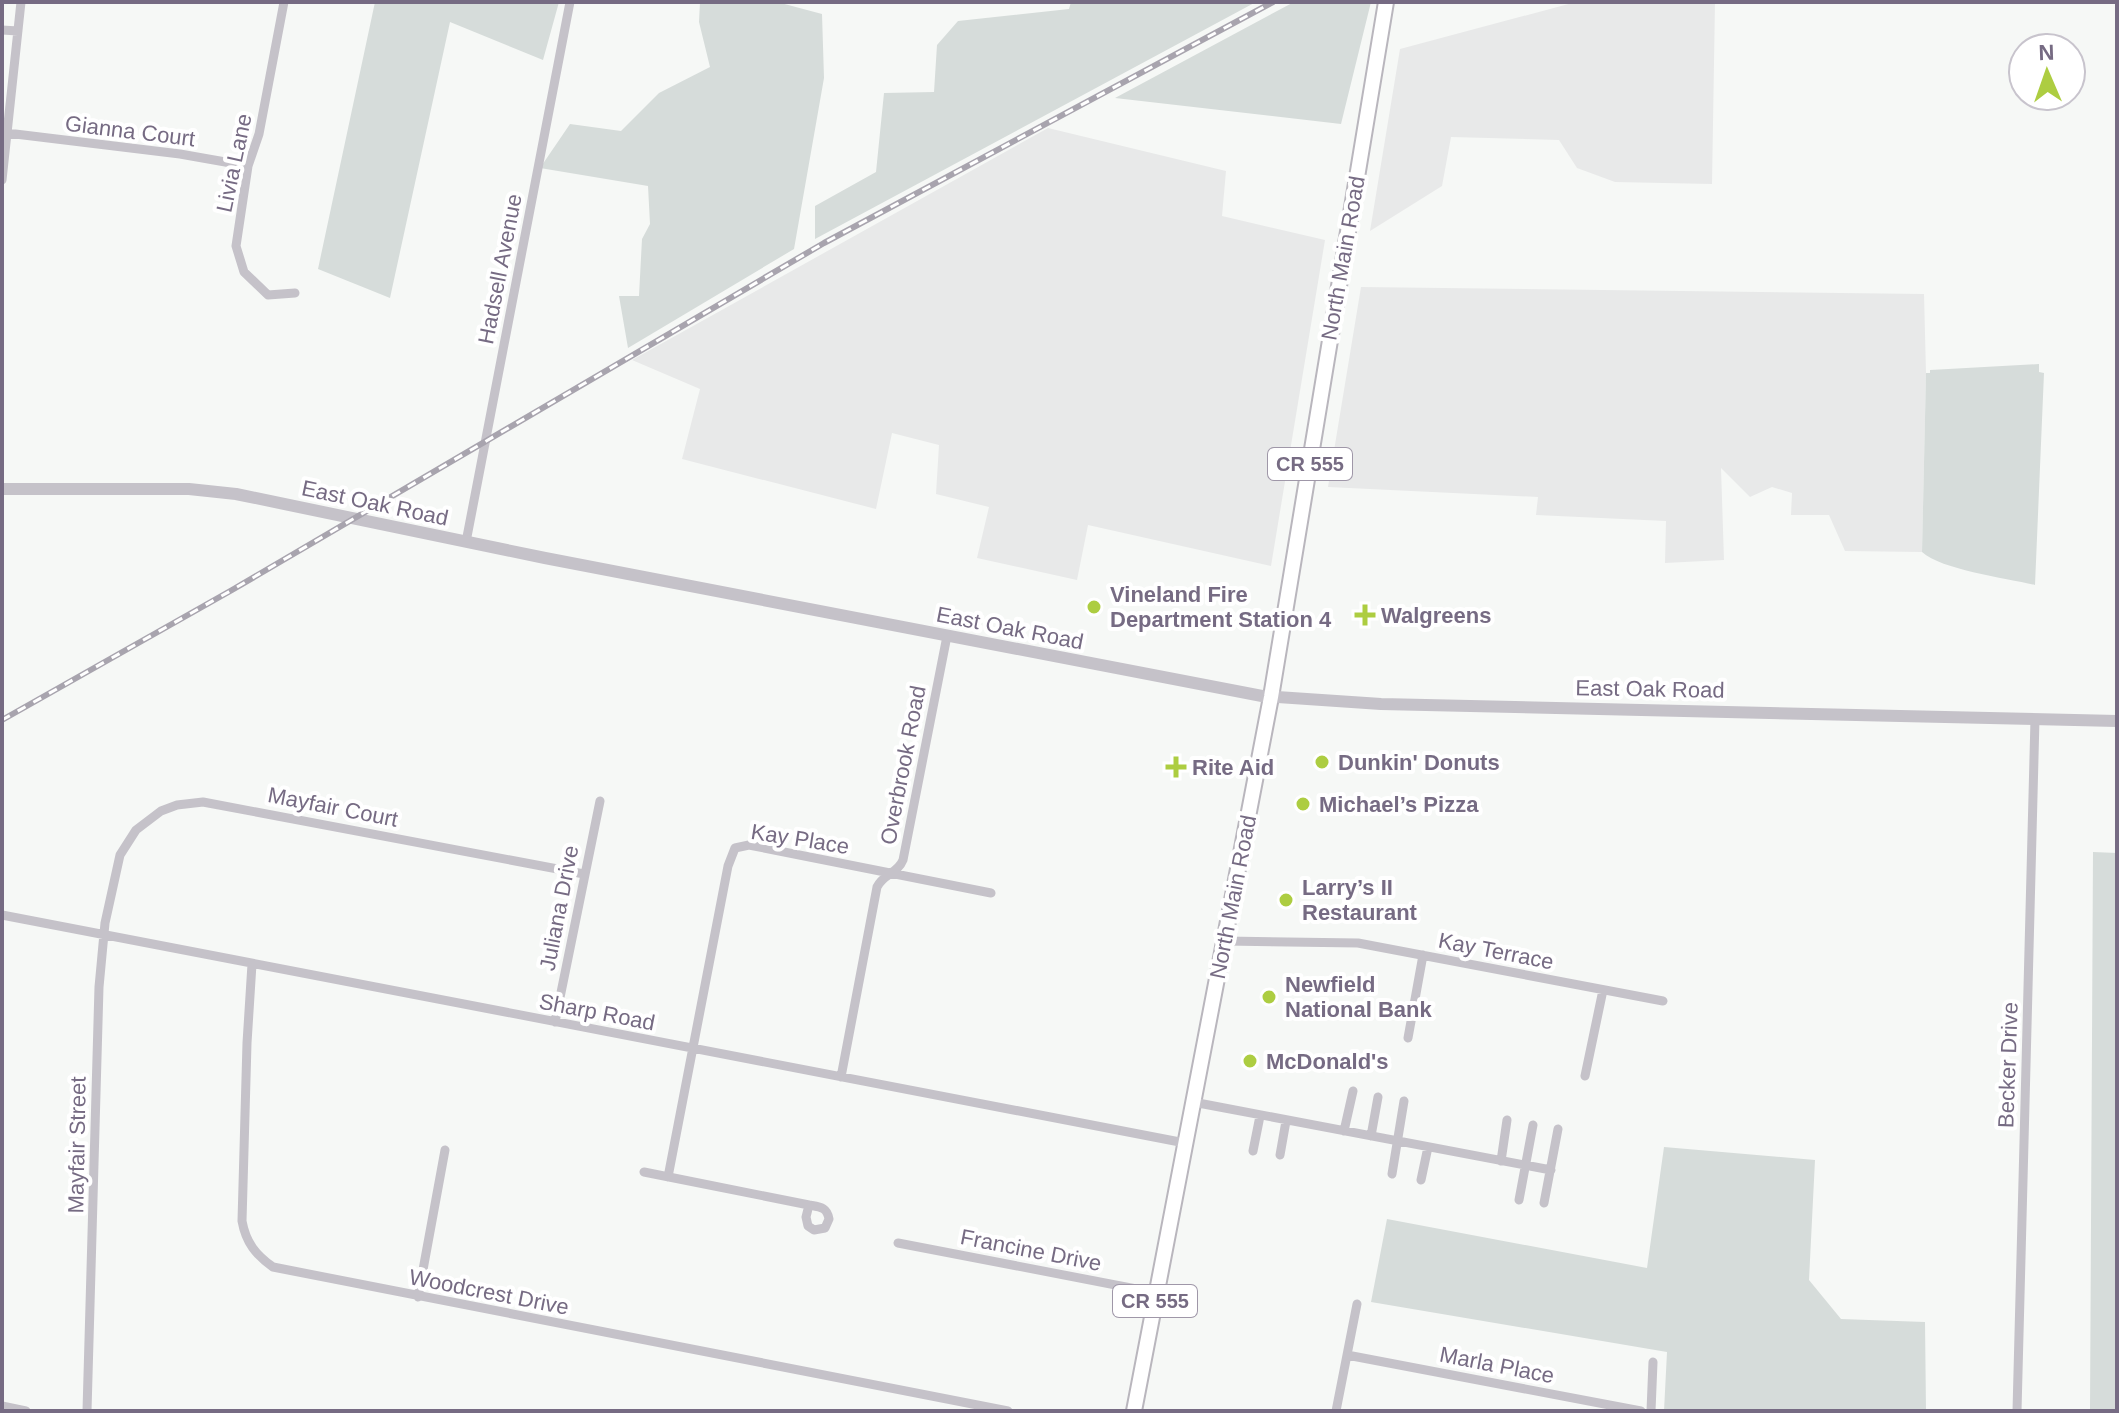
<svg xmlns="http://www.w3.org/2000/svg" width="2119" height="1413" viewBox="0 0 2119 1413" font-family="Arial,sans-serif">
<rect width="100%" height="100%" fill="#f6f8f6"/>
<!-- built -->
<path fill="#e8e9e9" d="M1576,2H1715L1712,184L1615,182L1577,168L1559,140L1451,137L1442,186L1370,231L1400,49Z
M1048,128L1226,171L1222,216L1325,240L1271,566L1088,525L1077,580L977,558L989,507L936,494L939,445L892,433L876,509L682,459L700,389L632,360Z
M1361,287L1924,294L1926,373L1922,552L1845,551L1829,515H1791L1792,493L1772,487L1750,497L1721,468L1724,560L1665,563L1666,521L1536,515L1538,497L1328,487Z"/>
<!-- green -->
<path fill="#d6dcda" d="M375,2H559L543,60L450,22L390,298L318,269Z
M700,2H777L822,14L824,78L794,249L628,348L619,296H639L642,239L650,224L648,186L540,168L570,124L621,131L659,93L710,67L699,22Z
M1071,2H1256L815,239V206L876,172L884,93L934,92L937,45L958,21L1069,9Z
M1294,2H1371L1341,124L1115,98Z
M2039,364V372L2044,373L2035,585C2006,578 1942,570 1922,552L1926,373H1930V370Z
M2093,852L2117,853V1411H2090Z
M1664,1147L1815,1160L1809,1280L1841,1319L1925,1322L1926,1411H1664L1667,1352L1371,1302L1387,1219L1647,1268Z"/>
<g fill="none" stroke-linecap="round" stroke-linejoin="round">
<!-- primary casing -->
<g stroke="#b9b6bd" stroke-width="18">
<path id="primary" d="M1134,1411L1271,697L1386,2"/>
</g>
<!-- minor -->
<path stroke="#c5c2c9" stroke-width="9" d="M284,2L259,134L248,166L236,246L244,272L268,295L295,293
M2,30L18,31
M7,133L180,154L248,166
M2,180L21,2
M466,542L570,2
M2,915L1185,1143
M1225,941L1358,943L1663,1001
M252,964L247,1043L242,1221C246,1243 256,1255 273,1267L1008,1411
M555,1022L600,801
M1408,1038L1423,955
M1585,1076L1603,990
M841,1077L877,887C883,874 898,873 903,860L947,636
M1193,1102L1551,1170
M1344,1131L1353,1091
M1371,1136L1378,1097
M1253,1151L1260,1116
M1280,1155L1286,1121
M1501,1161L1507,1120
M644,1172L809,1205
M1392,1174L1404,1101
M668,1177L728,866L735,848L749,845L991,893
M1421,1180L1428,1147
M1519,1200L1533,1125
M1544,1203L1558,1129
M809,1205C820,1207 827,1207 829,1219L825,1228L814,1230L808,1226L806,1217Z
M898,1243L1157,1293
M418,1297L445,1150
M1347,1355L1641,1411
M2,1406L26,1411
M87,1411L99,987L105,923L120,855L136,830L161,811L177,805L203,802L584,874
M1336,1411L1357,1304
M1651,1411L1653,1362
M2017,1411L2035,719"/>
<!-- tertiary -->
<path stroke="#c5c2c9" stroke-width="12" d="M2,489H189L236,494L545,558L1262,696L1381,704L2117,721"/>
<!-- primary -->
<use href="#primary" stroke="#fff" stroke-width="14"/>
<!-- rail casing -->
<g stroke="#a8a4ae" stroke-width="6">
<path id="rail" d="M2,720L232,590L824,243L1273,2"/>
</g>
<!-- rail -->
<use href="#rail" stroke="#fff" stroke-width="3" stroke-dasharray="9" stroke-linecap="butt"/>
</g>
<!-- markers -->
<g fill="#adcd41" stroke="#fff" stroke-width="3">
<circle cx="1094" cy="607" r="8"/>
<path d="M1361 603h8v8h8v8h-8v8h-8v-8h-8v-8h8z"/>
<circle cx="1322" cy="762" r="8"/>
<path d="M1172 755h8v8h8v8h-8v8h-8v-8h-8v-8h8z"/>
<circle cx="1303" cy="804" r="8"/>
<circle cx="1286" cy="900" r="8"/>
<circle cx="1269" cy="997" r="8"/>
<circle cx="1250" cy="1061" r="8"/>
</g>
<g text-anchor="middle" dominant-baseline="central" stroke-width="8" stroke-linejoin="round" paint-order="stroke">
<!-- shield labels -->
<g fill="#fff" stroke="#9f97a8" stroke-width="2">
<rect x="1268" y="448" width="84" height="32" rx="6"/>
<rect x="1113" y="1285" width="84" height="32" rx="6"/>
</g>
<g font-size="20" font-weight="bold" fill="#766b83">
<text x="1310" y="464">CR 555</text>
<text x="1155" y="1301">CR 555</text>
</g>
<!-- street labels -->
<g font-size="22" fill="#766b83" stroke="#fff">
<text transform="translate(130 131) rotate(7)">Gianna Court</text>
<text transform="translate(234 163) rotate(-78)">Livia Lane</text>
<text transform="translate(1343 258) rotate(-80)">North Main Road</text>
<text transform="translate(500 269) rotate(-79)">Hadsell Avenue</text>
<text transform="translate(375 503) rotate(12)">East Oak Road</text>
<text transform="translate(1010 628) rotate(11)">East Oak Road</text>
<text transform="translate(1650 689) rotate(1)">East Oak Road</text>
<text transform="translate(903 765) rotate(-79)">Overbrook Road</text>
<text transform="translate(333 807) rotate(11)">Mayfair Court</text>
<text transform="translate(800 839) rotate(9)">Kay Place</text>
<text transform="translate(1233 897) rotate(-79)">North Main Road</text>
<text transform="translate(559 908) rotate(-79)">Juliana Drive</text>
<text transform="translate(1496 951) rotate(11)">Kay Terrace</text>
<text transform="translate(597 1012) rotate(11)">Sharp Road</text>
<text transform="translate(2008 1065) rotate(-88)">Becker Drive</text>
<text transform="translate(77 1145) rotate(-89)">Mayfair Street</text>
<text transform="translate(1031 1250) rotate(11)">Francine Drive</text>
<text transform="translate(489 1292) rotate(11)">Woodcrest Drive</text>
<text transform="translate(1497 1365) rotate(11)">Marla Place</text>
</g>
<!-- poi labels -->
<g font-size="22" font-weight="bold" fill="#766b83" stroke="#fff" text-anchor="start">
<text x="1110" y="594">Vineland Fire<tspan x="1110" dy="25">Department Station 4</tspan></text>
<text x="1381" y="615">Walgreens</text>
<text x="1338" y="762">Dunkin' Donuts</text>
<text x="1192" y="767">Rite Aid</text>
<text x="1319" y="804">Michael’s Pizza</text>
<text x="1302" y="887">Larry’s II<tspan x="1302" dy="25">Restaurant</tspan></text>
<text x="1285" y="984">Newfield<tspan x="1285" dy="25">National Bank</tspan></text>
<text x="1266" y="1061">McDonald's</text>
</g>
</g>
<!-- border -->
<rect width="2119" height="1413" fill="none" stroke="#766b83" stroke-width="8"/>
<!-- north arrow -->
<g transform="translate(2047 72) rotate(358)"><circle r="38" fill="#ffffff" stroke="#c8c4cd" stroke-width="2"/>
<path d="M0-6L14 30L0 20L-14 30Z" fill="#adcd41"/>
<text y="-12" font-size="22" font-weight="bold" text-anchor="middle" fill="#766b83">N</text>
</g>
</svg>
